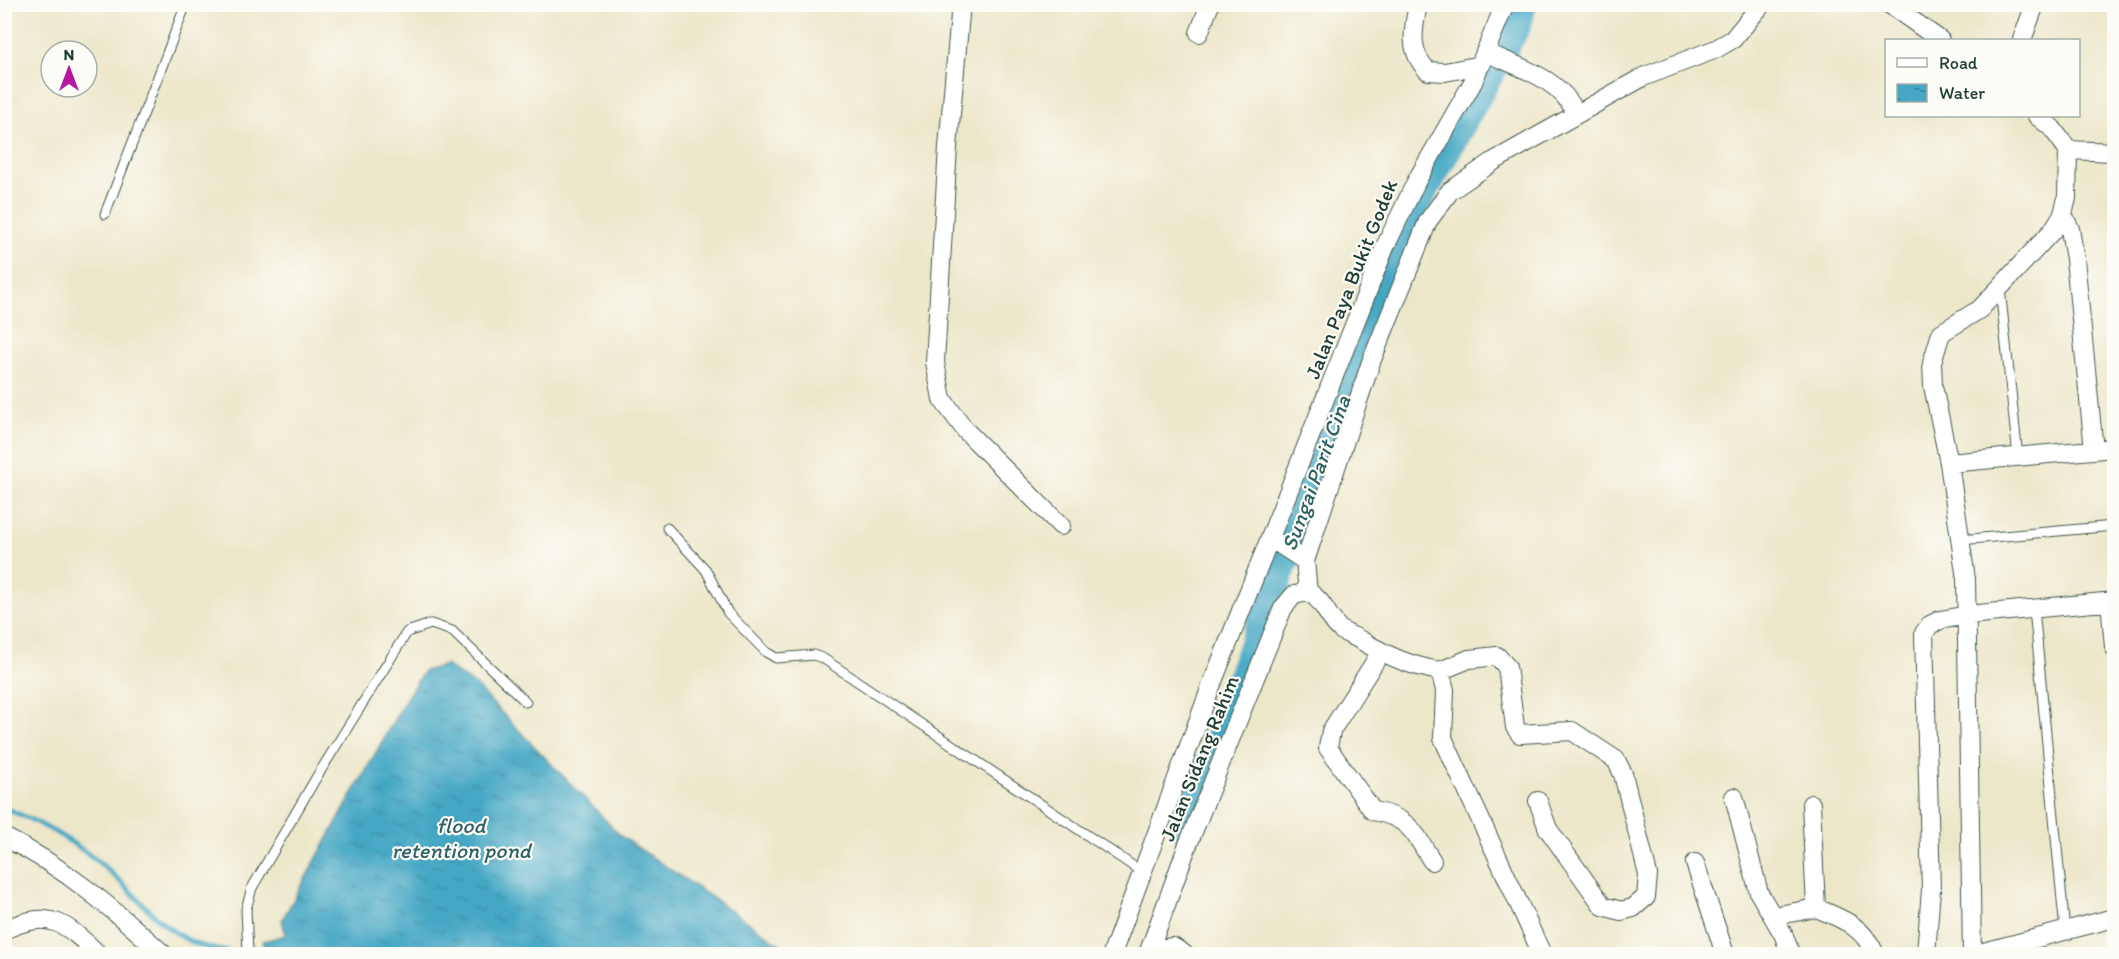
<svg xmlns="http://www.w3.org/2000/svg" width="2119" height="959" viewBox="0 0 2119 959" font-family="Itim,sans-serif">
<defs>
<pattern id="water-ripples" width="26" height="14" patternUnits="userSpaceOnUse" patternTransform="scale(1.5)"><rect width="26" height="14" fill="#45a7c4"/><path d="M2 4q2-2 4 0t4 0M15 11q2-2 4 0t4 0" fill="none" stroke="#3989a0"/></pattern>
</defs>
<rect width="100%" height="100%" fill="#fdfcf7"/>
<filter id="ink" filterUnits="userSpaceOnUse"><feTurbulence type="fractalNoise" baseFrequency=".0167" numOctaves="2"/><feDisplacementMap in="SourceGraphic" scale="12" xChannelSelector="R" yChannelSelector="G"/><feConvolveMatrix kernelMatrix="1 2 1 2 8 2 1 2 1" color-interpolation-filters="sRGB"/></filter>
<filter id="wash" filterUnits="userSpaceOnUse"><feTurbulence type="fractalNoise" baseFrequency=".008" numOctaves="4" result="noise"/><feDisplacementMap in="SourceGraphic" scale="24" xChannelSelector="R" yChannelSelector="G"/><feGaussianBlur stdDeviation="1.35" result="paint"/><feColorMatrix in="noise" values="0 0 0 0 0 0 0 0 0 0 0 0 0 0 0 0 0 1.4 0 .05"/><feComposite in="paint" operator="in"/></filter>
<g filter="url(#wash)">
<rect width="100%" height="100%" fill="#ede7ca"/>
<!-- water -->
<path fill="url(#water-ripples)" stroke="#32727c" stroke-width="1.5" d="M446,665L476,686L621,836L795,954H263V941L286,935L282,920L407,697L424,671Z"/>
<g fill="none" stroke-linecap="round" stroke-linejoin="round">
<!-- stream -->
<path stroke="#45a7c4" stroke-width="5" d="M4,808C38,821 68,838 96,860C146,899 168,951 239,952"/>
<!-- river -->
<path stroke="#45a7c4" stroke-width="30" d="M1187,828L1411,213L1516,26L1522,4"/>
</g>
</g>
<g filter="url(#ink)">
<g fill="none" stroke-linecap="round" stroke-linejoin="round">
<!-- lane casing -->
<g stroke="#3e564a" stroke-width="11">
<path id="lane" d="M105,214L186,4
M2000,288L2018,457
M667,528L706,570L728,613L766,652L776,658L814,655L824,659L1142,872
M1960,540L2114,526
M2034,609L2065,931
M248,954L246,909L252,888L316,778L407,632L431,624L452,631L526,702"/>
</g>
<!-- street casing -->
<g stroke="#3e564a" stroke-width="20">
<path id="street" d="M961,4L948,147L935,362L942,399L966,431L1061,526
M1418,4C1413,30 1408,51 1428,71L1445,72L1481,65
M1889,4L1940,40
M1199,33L1210,4
M2022,40L2035,4
M1485,52C1518,67 1561,78 1576,114
M2068,150L2114,152
M2063,214L2070,229L2075,259L2094,450
M1949,463L2114,448
M1305,561L1371,362L1428,221L1450,191L1494,161L1643,77L1716,49L1733,39L1762,4
M1308,592L1305,561L1270,538L1385,247L1417,180L1473,82L1505,4
M1308,592C1324,600 1327,618 1341,630C1347,634 1355,637 1362,641C1388,656 1410,666 1440,671L1445,690L1443,738L1542,954
M2110,601L2114,647
M1381,652L1331,731L1328,748L1373,811C1409,817 1414,832 1432,861
M1440,671L1469,659L1497,656L1507,667L1515,727L1520,734L1572,731L1616,760L1623,774L1648,875L1646,897L1633,908L1621,911L1603,906L1548,829L1538,801
M1734,797L1759,893L1783,934L1791,954
M4,837C65,867 114,910 163,954
M1695,863L1725,954
M1816,908C1843,919 1863,926 1875,954
M1774,916L1816,908L1811,804
M4,930C50,909 64,922 98,954
M1150,950L1173,947L1184,954
M1112,954L1213,681L1270,538
M1148,954L1187,847L1283,608L1294,595L1308,592
M1926,954L1931,889L1924,633L1930,625L1940,620L1968,615L2114,601
M1972,954L1966,579L1949,463L1933,386L1932,363L1941,333L1980,309L2053,230L2063,214L2067,198L2068,150L2052,128L2037,116
M1976,954L2114,918"/>
</g>
<!-- lane -->
<use href="#lane" stroke="#fff" stroke-width="9"/>
<!-- street -->
<use href="#street" stroke="#fff" stroke-width="18"/>
</g>
</g>
<g text-anchor="middle" dominant-baseline="central" stroke-width="4.5" stroke-linejoin="round" paint-order="stroke">
<!-- street labels -->
<g font-size="21" fill="#1f3d34" stroke="#fdfcf7">
<text transform="translate(1351 279) rotate(-68)">Jalan Paya Bukit Godek</text>
<text transform="translate(1199 758) rotate(-68)">Jalan Sidang Rahim</text>
</g>
<!-- water labels -->
<g font-size="22" font-style="italic" fill="#2c6266" stroke="#fdfcf7">
<text transform="translate(1316 473) rotate(-70)">Sungai Parit Cina</text>
<text x="461" y="825">flood<tspan x="461" dy="25">retention pond</tspan></text>
</g>
</g>
<!-- margin -->
<rect width="2119" height="959" fill="none" stroke="#fdfcf7" stroke-width="24"/>
<!-- legend -->
<rect x="1885" y="39" width="195" height="78" fill="#fdfcf7" stroke="#a4b0a9" stroke-width="1.5"/>
<rect x="1897" y="58" width="30" height="9" fill="#ffffff" stroke="#a4b0a9" stroke-width="1.5"/>
<text x="1939" y="69" font-size="18" fill="#1f3d34">Road</text>
<rect x="1897" y="84" width="30" height="18" fill="url(#water-ripples)" stroke="#a4b0a9" stroke-width="1.5"/>
<text x="1939" y="99" font-size="18" fill="#1f3d34">Water</text>
<!-- north arrow -->
<g transform="translate(69 69)"><circle r="28" fill="#fdfcf7" stroke="#a4b0a9" stroke-width="1.5"/>
<path d="M0-4.5L10 22L0 15L-10 22Z" fill="#b5179e"/>
<text y="-9" font-size="16" font-weight="bold" text-anchor="middle" fill="#1f3d34">N</text>
</g>
</svg>
